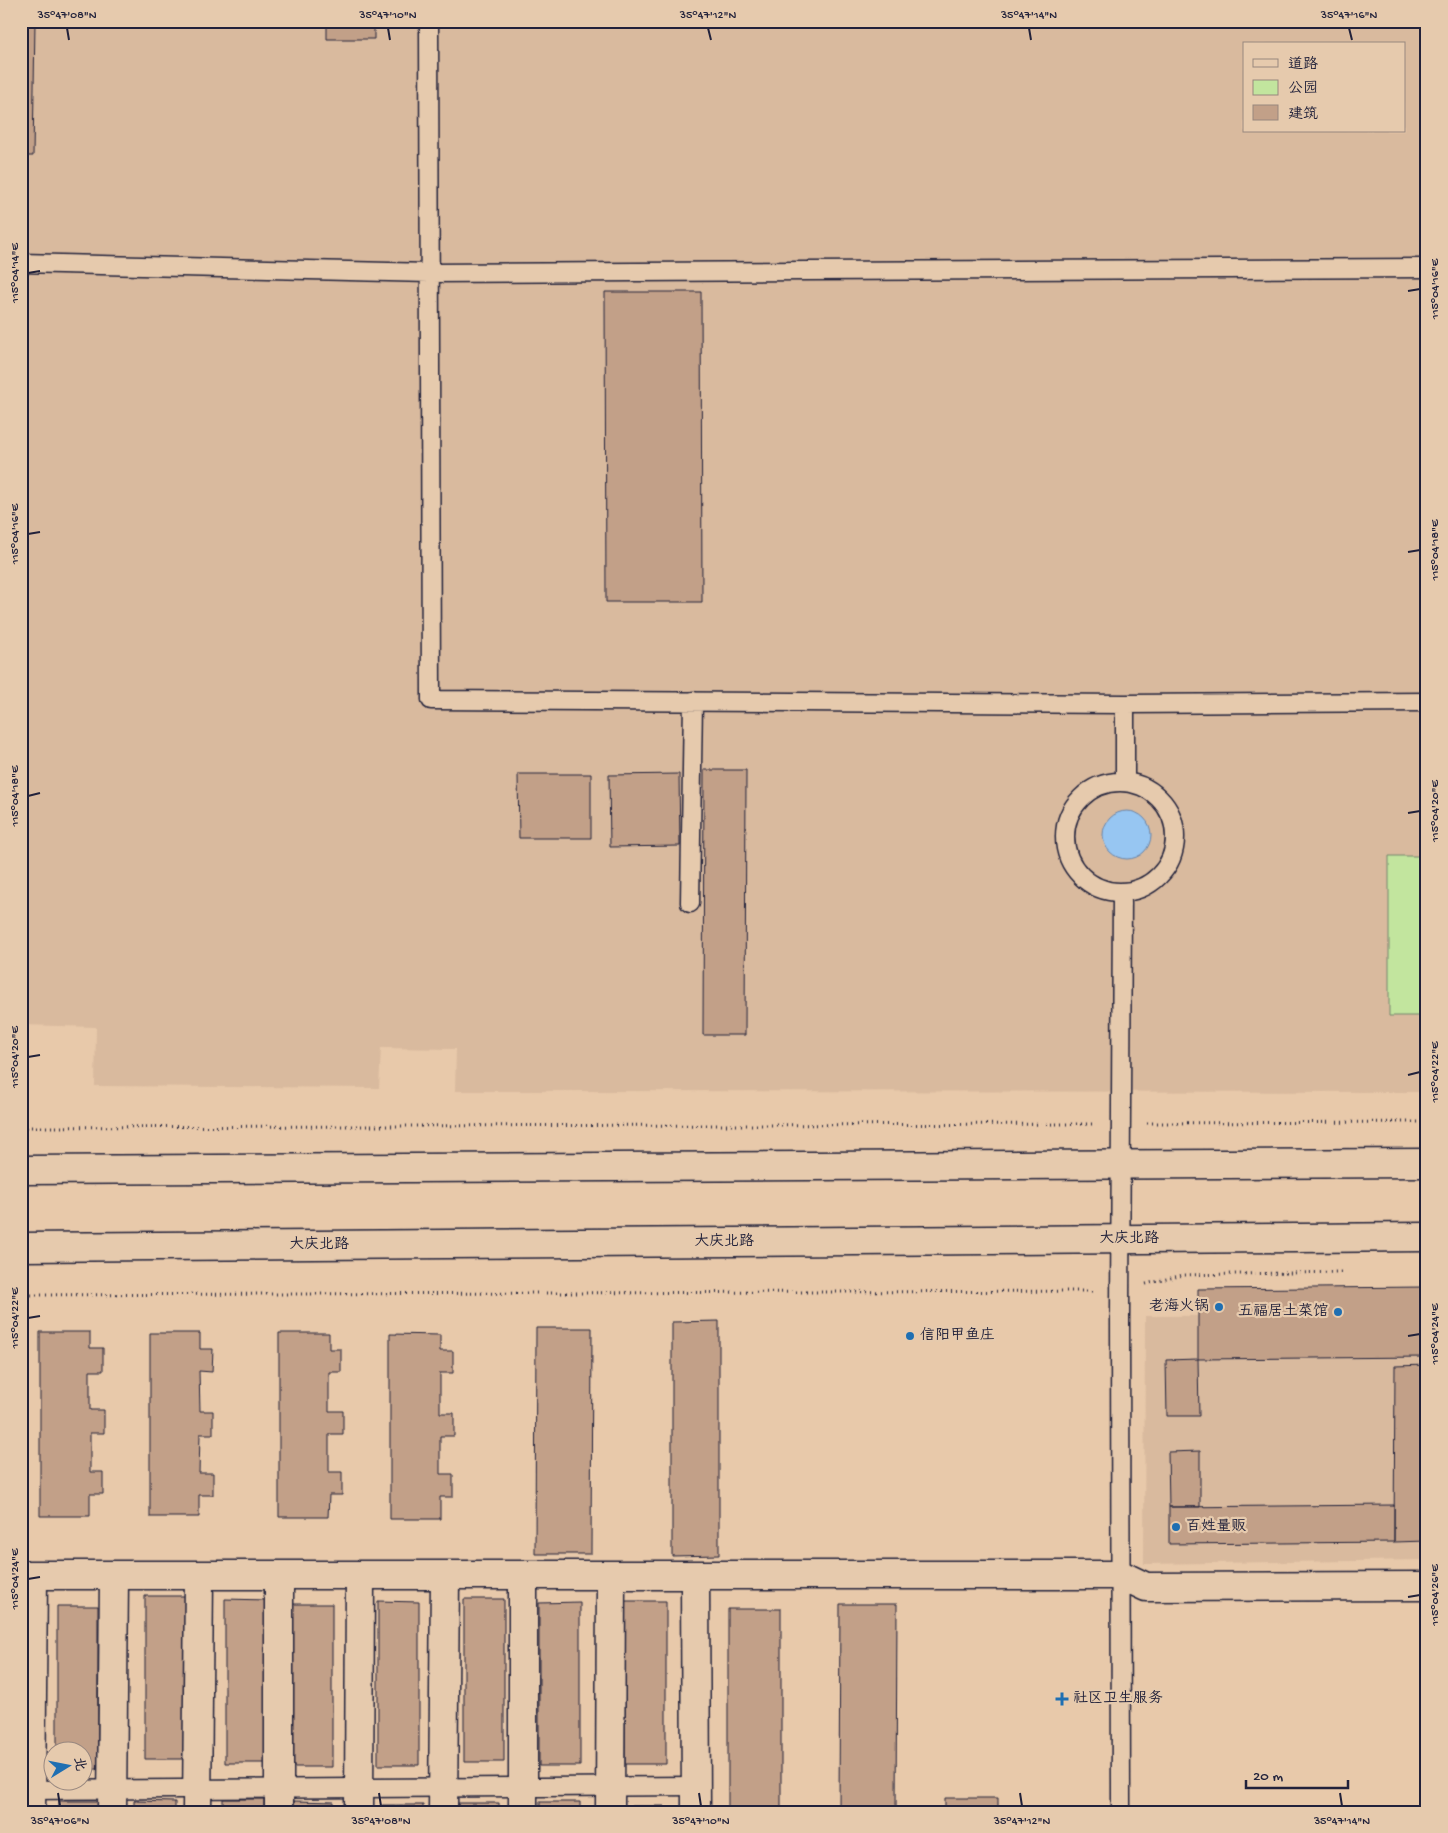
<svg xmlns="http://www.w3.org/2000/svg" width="1448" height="1833" viewBox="0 0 1448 1833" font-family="'Gochi Hand','LXGW WenKai TC',sans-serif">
<rect width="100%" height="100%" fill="#e8c9aa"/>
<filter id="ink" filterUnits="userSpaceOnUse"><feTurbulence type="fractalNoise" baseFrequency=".02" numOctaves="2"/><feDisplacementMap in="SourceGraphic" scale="10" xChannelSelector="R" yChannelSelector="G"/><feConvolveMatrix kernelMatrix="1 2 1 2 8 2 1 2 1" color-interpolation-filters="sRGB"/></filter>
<g filter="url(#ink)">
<!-- built -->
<path fill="#d9ba9e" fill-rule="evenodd" d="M21,21H1427V1092L455,1091L456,1049L381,1048L379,1088L95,1086L96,1027L21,1025ZM1244,44H1404V131H1244Z
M1427,1315V1560L1144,1564L1145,1316Z"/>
<!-- green -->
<path fill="#c2e59e" stroke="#72846c" d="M1389,856H1427V1016H1389Z"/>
<!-- water -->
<path fill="#97c6f2" stroke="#6884a9" d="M1103 835a24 24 0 1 1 48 0a24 24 0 1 1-48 0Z"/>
<!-- building -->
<path fill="#c2a088" stroke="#22223b" d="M21,21H35L33,156H21Z
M327,21H374V39H327Z
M605,292H701L702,602H606Z
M704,770H746L745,1035H703Z
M518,774H591V838H519Z
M679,774L680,846L610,847L609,775Z
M1427,1287V1357L1198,1359V1289Z
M719,1321V1555L672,1556V1322Z
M536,1328H592L591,1554H535Z
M40,1332H90V1348H103V1371H90V1410H104V1433H90V1472H103V1494H90V1516H40Z
M150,1333H200V1349H213L212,1372L199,1371L200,1411H213V1434H200L199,1473H213V1495H199V1517H150Z
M279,1333H329V1349H341V1372H329V1411H343V1434H329V1472H342V1495H329L328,1517H279Z
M390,1334L440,1335V1351H453V1373H440V1413H454V1436H440V1474H453V1497H440V1519H390Z
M1198,1359L1199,1416H1167L1166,1360Z
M1427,1365V1541L1394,1542L1395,1366Z
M1200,1451V1507H1169L1168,1452Z
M1394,1505V1542L1169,1544V1507Z
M145,1596H186V1759H145Z
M225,1599L266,1600V1763H225Z
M464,1599H504V1762H464Z
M378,1601L419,1602V1765H378Z
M625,1601H666V1764H625Z
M580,1602V1766H539V1603Z
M291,1604H332V1767H291Z
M840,1604H897L896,1812H839Z
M57,1606H98V1769H82V1750H57Z
M728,1609H781V1812H728Z
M945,1798H998V1812H945Z
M223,1799H264V1812H223Z
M59,1801H99V1812H59Z
M134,1801L175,1802V1812H134Z
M294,1801L334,1802V1812H294Z
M540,1802H580V1812H540Z
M458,1803H499V1812H458Z
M382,1805H423V1812H382Z
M623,1806H664V1812H623Z"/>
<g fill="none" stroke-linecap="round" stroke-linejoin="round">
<!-- service casing -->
<g stroke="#22223b" stroke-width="21">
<path id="service" d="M429,21L431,700L1125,704L1427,702
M21,263L429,273L1427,268
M1125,782V704
M1065 837a55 55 0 1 1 110 0a55 55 0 1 1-110 0Z
M690,903L693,701
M21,1790L696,1786
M1121,1812L1120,1316L1122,892"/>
</g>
<!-- minor casing -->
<g stroke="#22223b" stroke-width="31">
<path id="minor" d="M21,1575H1121L1146,1587L1427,1586
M695,1575L696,1812
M31,1812L33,1575
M112,1812L114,1575
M197,1812L199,1575
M279,1812V1575
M359,1812L360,1575
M443,1812L445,1575
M523,1812V1575
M610,1812L611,1575"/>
</g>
<!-- secondary casing -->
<g stroke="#22223b" stroke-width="31">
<path id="secondary" d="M21,1170L1427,1163
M21,1247L1427,1237"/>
</g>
<!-- path -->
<path stroke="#22223b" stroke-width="3" stroke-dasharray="1 4" stroke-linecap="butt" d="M1147,1123L1427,1122
M21,1127L1096,1124
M1146,1284L1183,1275L1341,1272
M21,1295L1093,1291"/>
<!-- service -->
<use href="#service" stroke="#e6caad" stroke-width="18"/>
<!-- minor -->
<use href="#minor" stroke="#e6caad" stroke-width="28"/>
<!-- secondary -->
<use href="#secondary" stroke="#e6caad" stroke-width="28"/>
</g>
</g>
<!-- ticks -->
<path fill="none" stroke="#22223b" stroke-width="2" d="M67,28L69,40M388,28L390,40M708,28L711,40M1029,28L1031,40M1349,28L1352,40M28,273L40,271M1408,291L1420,289M28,534L40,532M1408,552L1420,550M28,796L40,793M1408,813L1420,811M28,1057L40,1055M1408,1075L1420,1072M28,1318L40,1316M1408,1336L1420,1334M28,1579L40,1577M1408,1597L1420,1595M58,1793L60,1806M379,1793L381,1806M699,1793L701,1806M1020,1793L1022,1806M1340,1793L1342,1806"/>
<!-- markers -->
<g fill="#1f6fb2" stroke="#e6caad" stroke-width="2">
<circle cx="1219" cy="1307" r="5"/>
<circle cx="1338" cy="1312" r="5"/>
<circle cx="910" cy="1336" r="5"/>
<circle cx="1176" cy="1527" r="5"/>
<path d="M1059.5 1691.5h5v5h5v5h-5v5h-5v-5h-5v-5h5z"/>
</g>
<g text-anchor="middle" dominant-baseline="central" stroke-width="4.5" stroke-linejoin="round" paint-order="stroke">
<!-- street labels -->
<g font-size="15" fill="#22223b" stroke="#e6caad">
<text x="1129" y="1239">大庆北路</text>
<text x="724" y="1242">大庆北路</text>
<text x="319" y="1245">大庆北路</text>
</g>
<!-- poi labels -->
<g font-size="15" fill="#22223b" stroke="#e6caad" text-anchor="start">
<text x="1209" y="1307" text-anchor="end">老海火锅</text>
<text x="1328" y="1312" text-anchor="end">五福居土菜馆</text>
<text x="920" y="1336">信阳甲鱼庄</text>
<text x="1186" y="1527">百姓量贩</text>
<text x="1073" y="1699">社区卫生服务</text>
</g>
</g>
<!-- margin -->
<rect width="1448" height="1833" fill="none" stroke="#e6caad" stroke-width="55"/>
<!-- legend -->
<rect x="1243" y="42" width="162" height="90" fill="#e6caad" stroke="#98877f"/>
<rect x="1253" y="59" width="25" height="8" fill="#e6caad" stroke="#98877f"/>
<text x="1288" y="68" font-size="15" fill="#22223b">道路</text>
<rect x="1253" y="80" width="25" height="15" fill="#c2e59e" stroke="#98877f"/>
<text x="1288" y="92" font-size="15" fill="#22223b">公园</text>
<rect x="1253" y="105" width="25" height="15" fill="#c2a088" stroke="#98877f"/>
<text x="1288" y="118" font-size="15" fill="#22223b">建筑</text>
<!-- north arrow -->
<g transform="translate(68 1766) rotate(80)"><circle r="24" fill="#e6caad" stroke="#98877f"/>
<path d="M0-4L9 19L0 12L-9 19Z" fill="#1f6fb2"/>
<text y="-8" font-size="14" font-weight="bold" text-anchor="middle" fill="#22223b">北</text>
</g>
<!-- scale -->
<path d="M1246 1780v8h102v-8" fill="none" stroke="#22223b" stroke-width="2.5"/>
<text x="1253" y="1780" font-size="15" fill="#22223b" stroke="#e6caad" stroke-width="4" paint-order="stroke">20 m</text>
<rect x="28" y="28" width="1392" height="1778" fill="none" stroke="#22223b" stroke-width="2"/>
<g font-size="12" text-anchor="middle" fill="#22223b">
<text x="67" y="18">35°47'08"N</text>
<text x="388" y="18">35°47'10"N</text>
<text x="708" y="18">35°47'12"N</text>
<text x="1029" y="18">35°47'14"N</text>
<text x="1349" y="18">35°47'16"N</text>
<text transform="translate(14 273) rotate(-90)" y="4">115°04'14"E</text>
<text transform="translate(1434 289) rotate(-90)" y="4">115°04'16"E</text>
<text transform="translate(14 534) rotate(-90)" y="4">115°04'16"E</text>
<text transform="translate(1434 550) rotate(-90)" y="4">115°04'18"E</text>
<text transform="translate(14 796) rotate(-90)" y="4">115°04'18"E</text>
<text transform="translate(1434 811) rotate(-90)" y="4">115°04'20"E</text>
<text transform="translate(14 1057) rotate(-90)" y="4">115°04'20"E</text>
<text transform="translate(1434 1072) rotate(-90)" y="4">115°04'22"E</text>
<text transform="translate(14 1318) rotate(-90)" y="4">115°04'22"E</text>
<text transform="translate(1434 1334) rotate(-90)" y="4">115°04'24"E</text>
<text transform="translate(14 1579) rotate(-90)" y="4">115°04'24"E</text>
<text transform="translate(1434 1595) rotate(-90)" y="4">115°04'26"E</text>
<text x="60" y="1824">35°47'06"N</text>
<text x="381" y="1824">35°47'08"N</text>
<text x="701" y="1824">35°47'10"N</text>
<text x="1022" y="1824">35°47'12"N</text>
<text x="1342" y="1824">35°47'14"N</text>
</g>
</svg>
